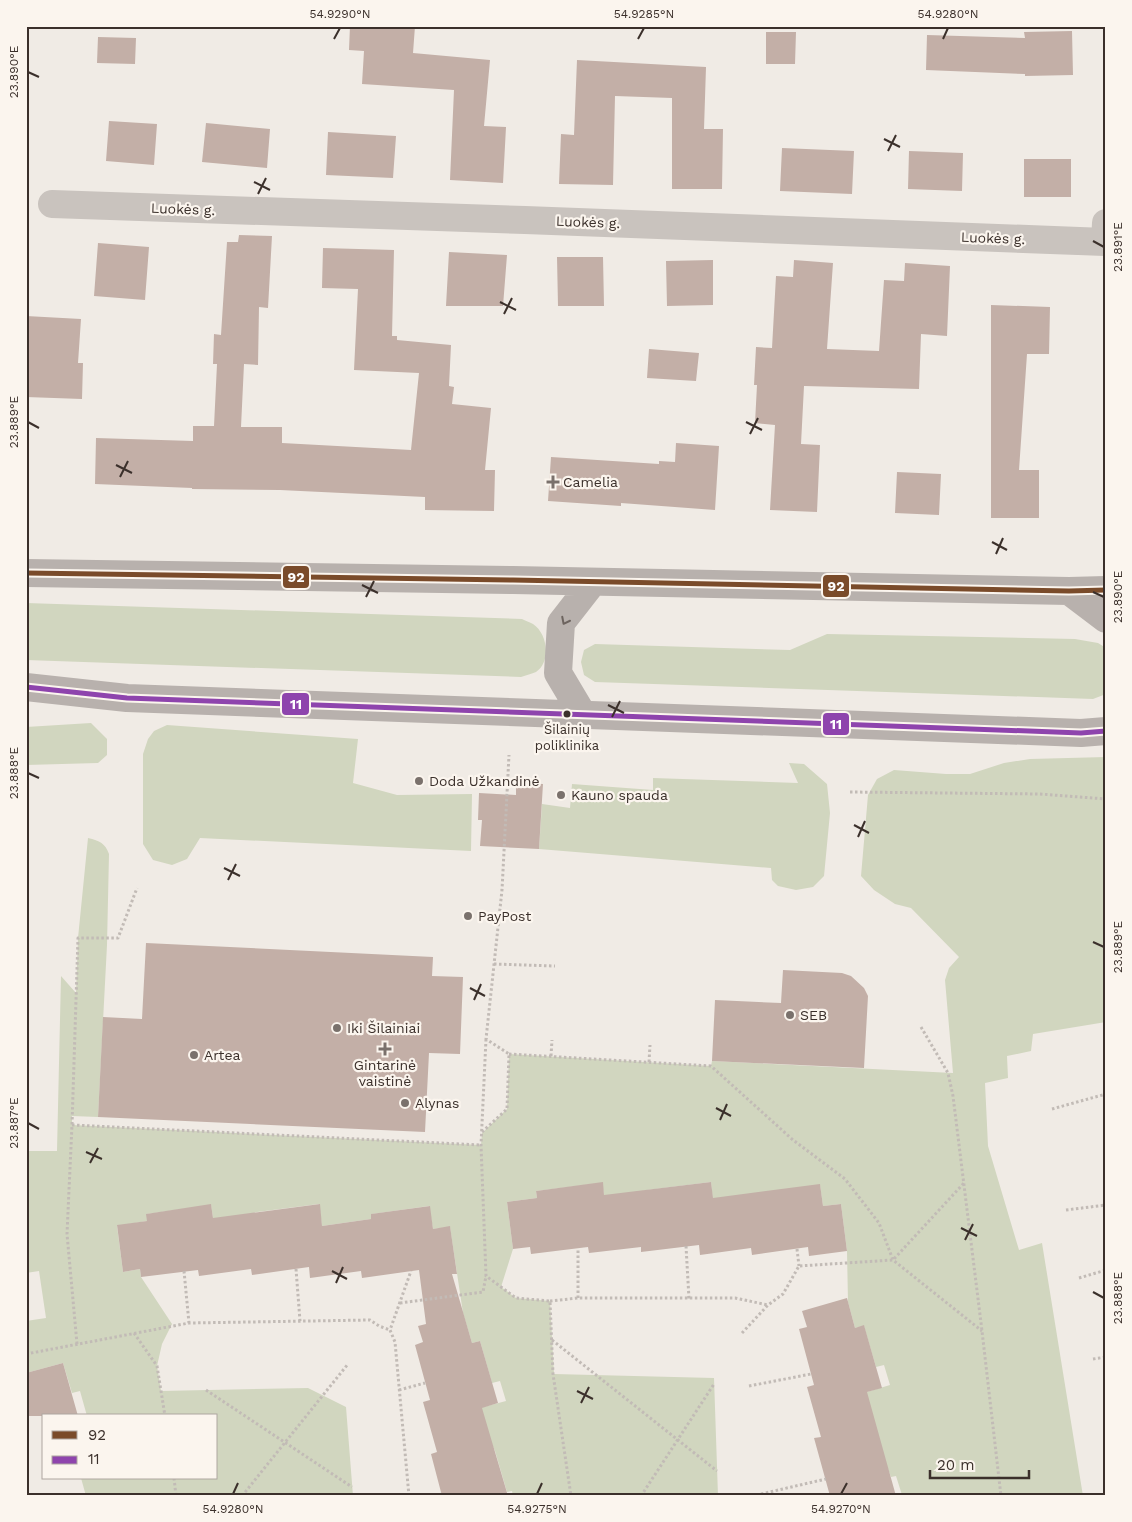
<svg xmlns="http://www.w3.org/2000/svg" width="1132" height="1522" viewBox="0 0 1132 1522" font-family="'Work Sans',sans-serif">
<rect width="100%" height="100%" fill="#f0ebe5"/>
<!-- green -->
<path fill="#d1d6bf" d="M26,603L522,619C525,621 530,622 533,624C547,633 552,661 536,672C532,674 526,675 521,677L26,660Z
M827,634L1075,639L1098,643L1106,648V694L1093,699L595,682L584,675L581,662L584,650L595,644L790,650Z
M91,723L107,739V755L98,763L26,765V727Z
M167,725L358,739L353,783L397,795L472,794L471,851L200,838L187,859L172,865L153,860L143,844V754L148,739L154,731Z
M1106,757V1022L1033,1034L1031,1051L1007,1056L1008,1078L985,1083L988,1146L1019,1250L1042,1243L1083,1496H900L902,1495L896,1476L891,1477L860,1394L890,1385L884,1365L876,1367L864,1326L855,1328L848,1302L847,1251L841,1204L823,1206L820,1185L713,1202L711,1182L647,1190L605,1201L602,1183L536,1191L537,1198L507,1202L513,1249L501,1287L516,1298L550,1301L554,1374L714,1378L718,1496H513L512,1491L507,1492L495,1451L476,1409L506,1401L500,1381L492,1383L480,1341L472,1343L463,1313L450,1227L433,1229L429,1206L372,1214L371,1219L322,1226L319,1204L257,1212L214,1224L211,1205L147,1214V1221L117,1226L123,1272L140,1269L141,1277L172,1324L162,1344L157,1366L161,1391L308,1388L346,1407L353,1496H86L81,1478H216V1416H87L80,1391L72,1393L63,1363L26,1373V1321L46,1318L39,1271L26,1273V1151H57L61,976L76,993L78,938L88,838C100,841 105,843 109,854L107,945L98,1117L72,1116V1125L481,1145L482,1133L507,1109L509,1054L711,1066L712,1061L953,1073L945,980L949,968L959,957L911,908L895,904L874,890L861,876L868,795L877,779L894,770L946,774H970L1004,763L1030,759Z
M789,763L804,764L827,784L830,813L824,876L813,887L796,890L778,886L772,880L771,868L539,849L542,804L570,808L572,784L653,790V778L798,783Z"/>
<!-- building -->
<path fill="#c3afa7" d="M350,26H415L413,53L490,60L484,126L506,127L503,183L450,180L454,90L362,84L364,51L349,50Z
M1072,31L1073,75L1025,76V74L926,70L927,35L1025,38L1024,32Z
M766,32H796L795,64H766Z
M98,37L136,38L135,64L97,63Z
M577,60L706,67L704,129H723L722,189H672V98L615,96L613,185L559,184L561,134L574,135Z
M109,121L157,124L154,165L106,161Z
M206,123L270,129L267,168L202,162Z
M328,132L396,136L393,178L326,175Z
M782,148L854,151L852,194L780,191Z
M909,151L963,153L962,191L908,189Z
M1024,159H1071V197H1024Z
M239,235L272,236L268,308L259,307L258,365L244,364L241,427H282V443L411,450L419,373L354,370L358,289L322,288L323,248L394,250L392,336H397V340L451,345L449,386L454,387L452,404L491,408L485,470H495L494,511L425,510V497L280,490L192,489V488L95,484L96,438L193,441V426H214L217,364H213L214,334L221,335L227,242H238Z
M98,243L149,247L145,300L94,296Z
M449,252L507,255L503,306H446Z
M557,257H603L604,306H558Z
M713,260V305L667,306L666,261Z
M794,260L833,263L827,349L879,351L884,280L904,281L905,263L950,266L947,336L921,334L919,389L804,386L801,444L820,445L817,512L770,510L775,425L755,423L757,385H754L756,347L772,348L776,276L793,277Z
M991,305L1050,307L1049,354H1027L1019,470H1039V518H991Z
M26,316L81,319L78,363H83L82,399L26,397Z
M649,349L699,353L696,381L647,378Z
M676,443L719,446L715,510L621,503V506L548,501L551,457L659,464V461L675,462Z
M897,472L941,474L939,515L895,513Z
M516,783L543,784L539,849L480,846L482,820H478L479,793L516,795Z
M146,943L433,957L432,976L463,977L460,1054L429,1053L425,1132L98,1117L103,1017L142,1019Z
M783,970L842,973L851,976L864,988L868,996L864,1068L712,1061L715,1000L781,1003Z
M603,1182L604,1195L711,1182L713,1198L820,1184L823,1206L841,1204L847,1251L809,1256L808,1247L752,1255L751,1248L700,1255L699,1245L641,1252V1247L589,1253L588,1247L531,1254L530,1247L513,1249L507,1202L537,1198L536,1191Z
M211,1204L213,1218L320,1204L322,1226L371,1219V1214L430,1206L433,1229L450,1226L457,1274H452L472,1343L480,1341L498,1403L482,1408L508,1496H442L431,1454L437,1452L423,1402L430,1400L415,1345L423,1342L418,1326L426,1324L419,1270L362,1278L361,1271L310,1278L309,1267L252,1275L251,1269L199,1276L198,1270L141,1277L140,1269L123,1272L117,1225L147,1221L146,1214Z
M847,1298L855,1328L864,1325L882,1388L867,1392L896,1496H830L814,1438L821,1437L807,1387L814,1385L799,1329L807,1327L802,1311Z
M63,1363L78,1416H26V1373Z"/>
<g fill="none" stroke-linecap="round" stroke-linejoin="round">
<!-- path -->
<path stroke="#c2bbb6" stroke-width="3" stroke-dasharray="2.5 2.5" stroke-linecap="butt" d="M850,792L1040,794L1106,799
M494,964L555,966
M921,1027L948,1073L953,1096L982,1331L1001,1496
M486,1039L481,1145L486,1276L516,1298L550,1301L553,1374L571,1496
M509,1054L711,1066L793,1140L845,1179L879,1223L893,1260L982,1331
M551,1056L552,1040
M649,1062L650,1045
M1052,1109L1106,1094
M72,1125L481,1145
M482,1132L507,1109L509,1054L486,1039L502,890L509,755
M1066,1210L1106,1205
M686,1246L689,1299
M797,1249L799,1266
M296,1269L300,1321
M184,1271L189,1323
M1079,1278L1106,1270
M578,1298V1248
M550,1301L578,1298H735L768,1305
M400,1303L483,1292L486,1276
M134,1333L157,1366L165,1416
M742,1333L768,1305L783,1294L799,1266L893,1260L964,1183
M552,1340L717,1471
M77,1344L67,1234L72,1125L78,938H118L137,888
M26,1354L189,1323L370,1320L379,1326L390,1330
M1093,1359L1106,1357
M749,1386L811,1374
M206,1390L352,1487
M399,1390L425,1383
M174,1478L176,1496
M761,1494L826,1479
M242,1496L348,1364
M409,1496L395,1342L390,1330L411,1271
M431,1496L442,1494
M641,1496L714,1384"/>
<!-- minor -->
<path stroke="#c9c3be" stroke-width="28" d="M52,204L525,220L1105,242L1106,223"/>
<!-- primary -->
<path stroke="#b8b1ad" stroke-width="28" d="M26,573L513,580L1069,591L1106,590
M1069,591L1106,619
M26,687L127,698L1081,733L1106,731
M583,715L558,673L561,623L593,582"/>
<!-- bus-1 casing -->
<g stroke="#fbf5ee" stroke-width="9">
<path id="bus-1" d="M26,573L513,580L1069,591L1106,590"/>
</g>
<!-- bus-2 casing -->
<g stroke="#fbf5ee" stroke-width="9">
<path id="bus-2" d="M26,687L127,698L1081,733L1106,731"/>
</g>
<!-- bus-1 -->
<use href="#bus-1" stroke="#7a4b2a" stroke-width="5"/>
<!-- bus-2 -->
<use href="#bus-2" stroke="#8e44ad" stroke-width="5"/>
</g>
<!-- one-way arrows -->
<defs><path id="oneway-chevron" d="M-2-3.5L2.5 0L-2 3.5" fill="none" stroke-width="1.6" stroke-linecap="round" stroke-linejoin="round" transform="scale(1.25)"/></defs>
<use stroke="#6d645f" href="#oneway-chevron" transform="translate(565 621) rotate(117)"/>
<!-- ticks -->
<path fill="none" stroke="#3b302b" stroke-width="2" d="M334,39L340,28M638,39L644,28M943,39L948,28M28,72L39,77M884,139L900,147M888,151L896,135M254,182L270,190M258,194L266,178M1093,241L1104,247M500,302L516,310M504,314L512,298M28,422L39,428M746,422L762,430M750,434L758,418M116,465L132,473M120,477L128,461M992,542L1007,550M996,554L1003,538M362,585L378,593M1093,592L1104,597M366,597L374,581M608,705L624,713M612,717L620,701M28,773L39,778M854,825L869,833M858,837L865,821M224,868L240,876M228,880L236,864M1093,942L1104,947M470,988L485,996M474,1000L481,984M716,1108L731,1116M720,1120L727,1104M28,1123L39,1129M86,1152L102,1159M90,1163L98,1148M961,1228L977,1236M965,1240L973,1224M332,1271L347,1279M336,1283L343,1267M1093,1292L1104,1298M577,1391L593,1399M581,1403L589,1387M233,1494L238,1483M537,1494L542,1483M841,1494L847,1483"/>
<!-- markers -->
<g fill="#7a716c" stroke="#fbf5ee" stroke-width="2">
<path d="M550.5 474.5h5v5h5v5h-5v5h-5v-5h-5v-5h5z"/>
<circle cx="419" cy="781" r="5"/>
<circle cx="561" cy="795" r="5"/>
<circle cx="468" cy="916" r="5"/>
<circle cx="790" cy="1015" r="5"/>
<circle cx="337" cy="1028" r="5"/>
<path d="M382.5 1041.5h5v5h5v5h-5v5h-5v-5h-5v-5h5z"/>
<circle cx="194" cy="1055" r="5"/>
<circle cx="405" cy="1103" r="5"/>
</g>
<circle fill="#3b302b" stroke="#fbf5ee" stroke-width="2" cx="567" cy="714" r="4.5"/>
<g text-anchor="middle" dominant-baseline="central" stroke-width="4.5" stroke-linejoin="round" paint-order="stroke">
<!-- bus labels -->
<g font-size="13" fill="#3b302b" stroke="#fbf5ee">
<text x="567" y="729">Šilainių<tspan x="567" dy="16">poliklinika</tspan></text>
</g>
<!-- street labels -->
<g font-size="14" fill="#3b302b" stroke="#fbf5ee">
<text transform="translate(183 209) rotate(2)">Luokės g.</text>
<text transform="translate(588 222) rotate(2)">Luokės g.</text>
<text transform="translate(993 238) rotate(2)">Luokės g.</text>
</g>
<!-- poi labels -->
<g font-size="14" fill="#3b302b" stroke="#fbf5ee" text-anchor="start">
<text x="563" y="482">Camelia</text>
<text x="429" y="781">Doda Užkandinė</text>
<text x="571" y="795">Kauno spauda</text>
<text x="478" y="916">PayPost</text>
<text x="800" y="1015">SEB</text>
<text x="347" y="1028">Iki Šilainiai</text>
<text x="204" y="1055">Artea</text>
<text x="385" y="1065" text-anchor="middle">Gintarinė<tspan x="385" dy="16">vaistinė</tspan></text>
<text x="415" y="1103">Alynas</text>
</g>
</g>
<g stroke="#fbf5ee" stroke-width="2">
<rect x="282" y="565" width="28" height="24" rx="5" fill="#7a4b2a"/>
<rect x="822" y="574" width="28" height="24" rx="5" fill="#7a4b2a"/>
<rect x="281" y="692" width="29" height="24" rx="5" fill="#8e44ad"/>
<rect x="822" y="712" width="28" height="24" rx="5" fill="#8e44ad"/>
</g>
<g font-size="14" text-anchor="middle" font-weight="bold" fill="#fff">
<text x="296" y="582">92</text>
<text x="836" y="591">92</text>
<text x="296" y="709">11</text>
<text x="836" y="729">11</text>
</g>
<!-- border -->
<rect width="1132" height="1522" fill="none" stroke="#fbf5ee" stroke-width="55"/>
<!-- legend -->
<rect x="42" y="1414" width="175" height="65" fill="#fbf5ee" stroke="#aea6a0"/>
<rect x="52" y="1431" width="25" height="8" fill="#7a4b2a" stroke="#aea6a0"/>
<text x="88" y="1440" font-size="15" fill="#3b302b">92</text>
<rect x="52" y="1456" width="25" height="8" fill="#8e44ad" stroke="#aea6a0"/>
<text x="88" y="1464" font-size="15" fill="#3b302b">11</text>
<!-- scale -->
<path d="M930 1470v8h99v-8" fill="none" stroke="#3b302b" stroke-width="2.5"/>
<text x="937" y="1470" font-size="15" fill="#3b302b" stroke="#fbf5ee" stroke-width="4" paint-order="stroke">20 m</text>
<rect x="28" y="28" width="1076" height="1466" fill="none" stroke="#3b302b" stroke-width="2"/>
<g font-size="12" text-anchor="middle" fill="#3b302b">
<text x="340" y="18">54.9290°N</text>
<text x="644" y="18">54.9285°N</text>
<text x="948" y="18">54.9280°N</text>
<text transform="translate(14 72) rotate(-90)" y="4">23.890°E</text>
<text transform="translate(1118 247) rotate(-90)" y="4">23.891°E</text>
<text transform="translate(14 422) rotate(-90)" y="4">23.889°E</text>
<text transform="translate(1118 597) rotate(-90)" y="4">23.890°E</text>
<text transform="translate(14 773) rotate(-90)" y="4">23.888°E</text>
<text transform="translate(1118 947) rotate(-90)" y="4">23.889°E</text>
<text transform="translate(14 1123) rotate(-90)" y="4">23.887°E</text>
<text transform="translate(1118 1298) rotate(-90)" y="4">23.888°E</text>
<text x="233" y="1513">54.9280°N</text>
<text x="537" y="1513">54.9275°N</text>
<text x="841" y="1513">54.9270°N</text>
</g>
</svg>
